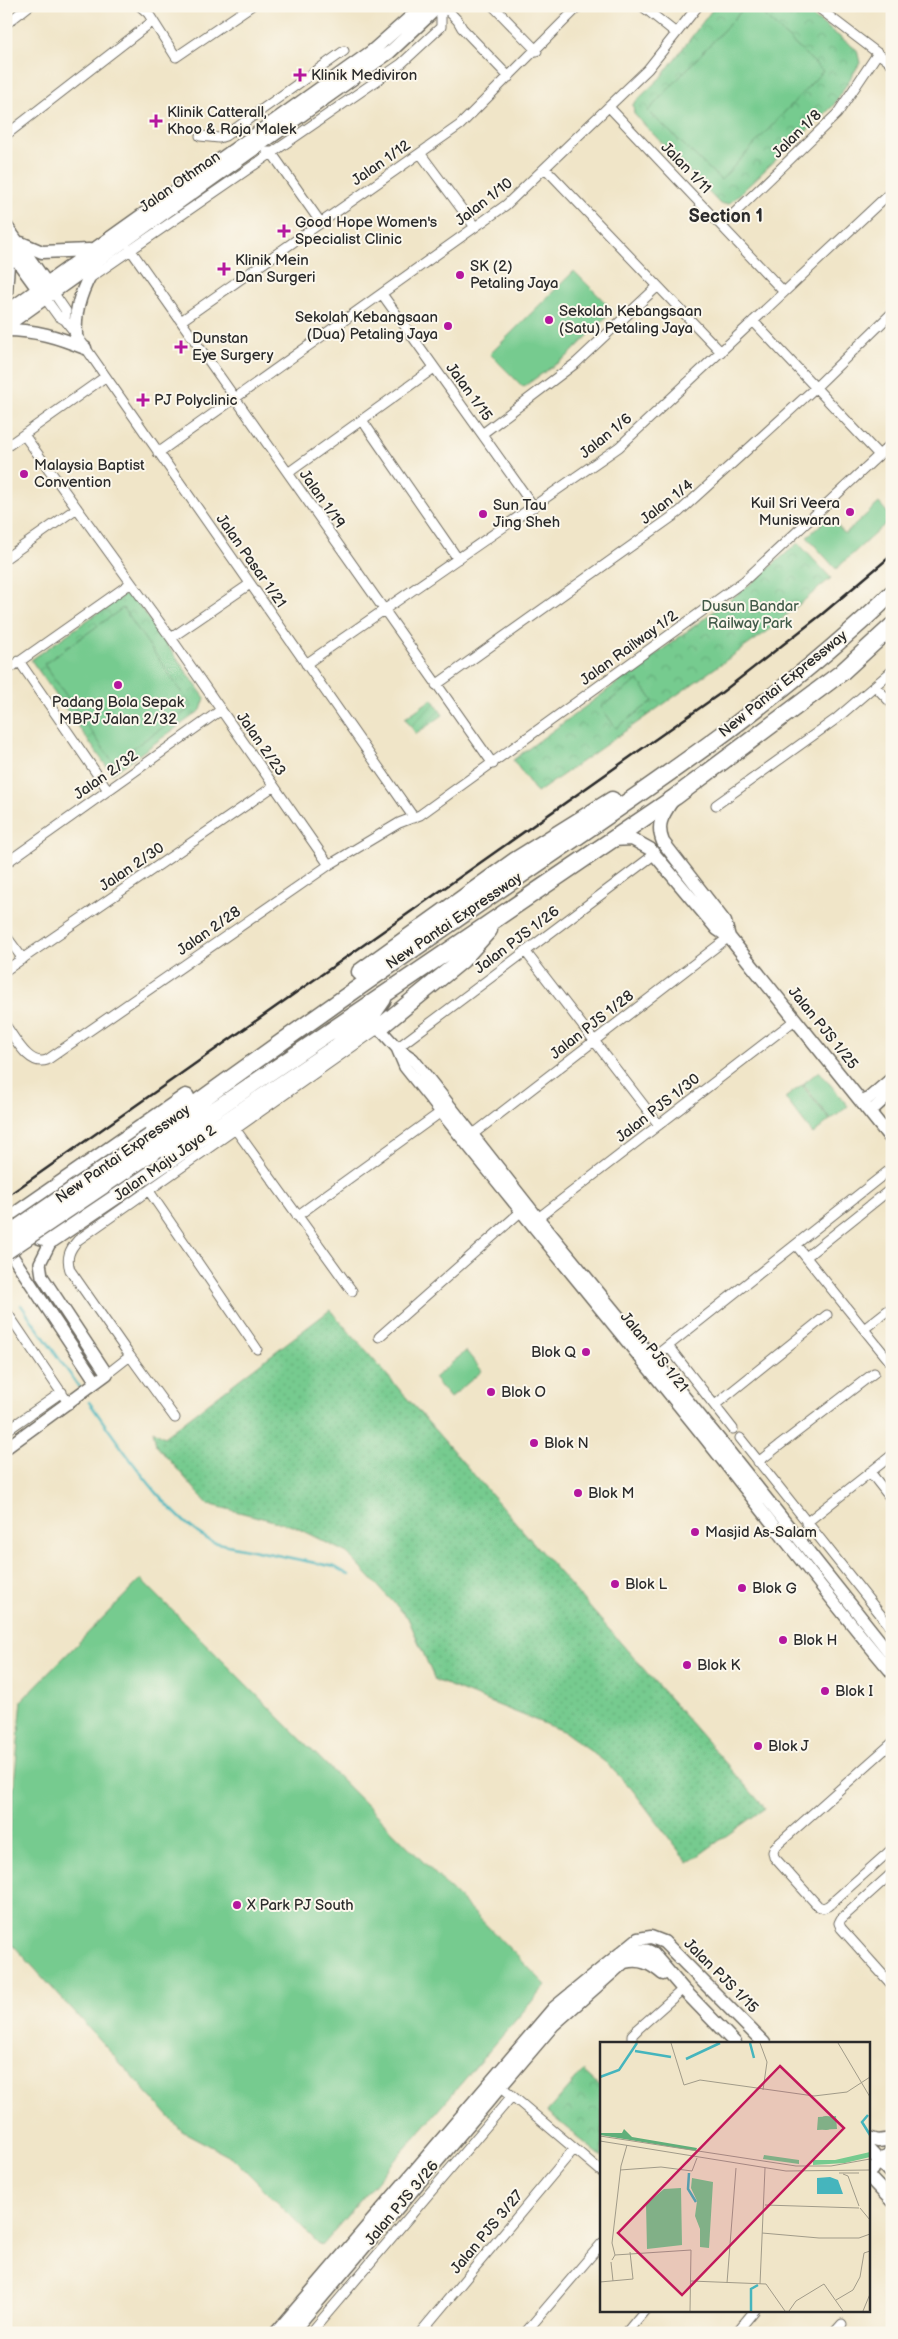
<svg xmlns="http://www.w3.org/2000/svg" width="898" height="2339" viewBox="0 0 898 2339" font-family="'Balsamiq Sans',sans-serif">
<defs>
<pattern id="grass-dots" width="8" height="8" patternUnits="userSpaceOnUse" patternTransform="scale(1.25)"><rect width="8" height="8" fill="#76cb8f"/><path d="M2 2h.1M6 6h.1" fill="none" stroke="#66ae7c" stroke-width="1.8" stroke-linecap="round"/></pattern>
<pattern id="park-crowns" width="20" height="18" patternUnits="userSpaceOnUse" patternTransform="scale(1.25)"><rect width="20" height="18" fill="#76cb8f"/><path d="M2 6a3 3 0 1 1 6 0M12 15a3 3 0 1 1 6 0" fill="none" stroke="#66ae7c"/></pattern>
<pattern id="garden-furrows" width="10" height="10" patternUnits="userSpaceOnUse" patternTransform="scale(1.25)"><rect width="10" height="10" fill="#76cb8f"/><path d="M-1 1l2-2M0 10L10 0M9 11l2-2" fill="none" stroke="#66ae7c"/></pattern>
</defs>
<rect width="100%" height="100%" fill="#fbf7ec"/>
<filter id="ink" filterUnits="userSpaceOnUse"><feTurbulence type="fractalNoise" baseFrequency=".02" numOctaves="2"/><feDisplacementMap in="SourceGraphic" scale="10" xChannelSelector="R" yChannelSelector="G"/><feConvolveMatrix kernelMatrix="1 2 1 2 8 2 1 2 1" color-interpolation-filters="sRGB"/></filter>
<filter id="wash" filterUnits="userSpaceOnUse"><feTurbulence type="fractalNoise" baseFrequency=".0096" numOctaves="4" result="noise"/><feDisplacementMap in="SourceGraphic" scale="20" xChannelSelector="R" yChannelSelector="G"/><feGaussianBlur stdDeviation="1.12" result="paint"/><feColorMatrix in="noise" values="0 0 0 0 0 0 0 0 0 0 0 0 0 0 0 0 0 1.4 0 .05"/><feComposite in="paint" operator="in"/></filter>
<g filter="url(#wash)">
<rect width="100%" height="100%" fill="#f0e5c8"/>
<!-- grass -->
<path fill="url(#grass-dots)" stroke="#507b5d" d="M330,1310L765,1808L688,1863L631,1788L605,1762L565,1732L435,1680L408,1618L347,1553L293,1526L208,1504L156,1445L153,1430L164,1437Z"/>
<!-- park -->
<path fill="url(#park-crowns)" stroke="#507b5d" d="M715,6H799L857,50L860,63L833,106L729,204H720L634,114L633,104L661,77Z
M798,543L831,578L765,633L537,793L513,760L747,587Z
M123,595L133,597L205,698L201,710L112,774L31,660Z
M583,2071L602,2088V2157L547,2112Z"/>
<!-- garden -->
<path fill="url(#garden-furrows)" stroke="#507b5d" d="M432,699L443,715L416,734L405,718Z"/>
<!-- pitch -->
<path fill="#76cb8f" stroke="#507b5d" d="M746,6H754L823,71L721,180L648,111Z
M574,271L613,310L569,355L523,387L490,354Z
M879,503L892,518L836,569L807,537L829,517L845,534Z
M123,608L192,707L113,762L44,664Z
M638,680L653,701L616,728L601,707Z
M819,1071L848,1106L831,1120L803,1084Z
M802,1085L830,1120L813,1134L785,1098Z
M466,1351L482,1371L450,1398L434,1378Z
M141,1579L546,1985L321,2246L233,2158L182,2131L6,1937V1873L22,1700Z"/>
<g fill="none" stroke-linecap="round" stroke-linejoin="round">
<!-- stream -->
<path stroke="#45b5bd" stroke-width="2.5" d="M21,1305L79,1387
M89,1402C118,1442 170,1522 213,1542L335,1567L349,1575"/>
</g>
</g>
<g filter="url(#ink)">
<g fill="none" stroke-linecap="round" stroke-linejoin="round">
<!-- minor casing -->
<g stroke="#706c62" stroke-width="11">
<path id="minor" d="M140,6L148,13L176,57L251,6
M444,6L458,21L462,28L509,77
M493,6L537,51
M642,6L676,33
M816,6L892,64
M6,24L29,6
M609,107L784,292
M6,135L153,21
M200,136L219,138L225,136L344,51
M267,152H271L321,223
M420,153L475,227
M545,168L721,352
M722,225L837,114L878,53
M130,249L493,764
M90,278L401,64L441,27V6
M53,292L66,311L65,320
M382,294L534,507
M45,298L58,316L65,320L76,334L414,818
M181,321L460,125L579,6
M753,321L879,455
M362,420L458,559
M482,434L576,363L658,286
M24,435L171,638L329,865
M6,447L105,377
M158,453L506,205L648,69L698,6
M288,473L434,368
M6,558L77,508
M171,638L250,584
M19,661L108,790
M306,664L619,447L892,191
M6,671L131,583
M436,685L679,512L815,388L892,313
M875,686L892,704
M716,805L836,719L892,671
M6,863L221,710
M6,936L23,959
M525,951L659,1125
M6,970L274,786
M6,1026C15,1038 29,1067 47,1060L329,865L399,823L420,815L744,581L892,443
M397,1048L655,854
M236,1130L352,1291
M472,1135L729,937
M149,1191L257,1349
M297,1216L441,1112
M538,1218L795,1020
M796,1245L892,1364
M806,1257L892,1188
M6,1311L69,1404
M864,1329L892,1307
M379,1337L525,1208
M668,1346L733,1429
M130,1356L175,1418
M649,1361L892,1168
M107,1374L130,1356L70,1270C66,1258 69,1250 78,1240L379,1028
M715,1405L827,1315
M6,1431L62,1392
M740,1438L892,1629
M758,1462L874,1373
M870,1472L892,1500
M806,1523L892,1455
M892,1743L775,1847L773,1852L774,1857L818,1906L823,1908L828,1906L892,1849
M892,1873L841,1919L839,1923L841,1928L892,1985
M632,2043V2035L638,2029L683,1989
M497,2083L602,2172
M314,2329L512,2096
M420,2333L574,2149
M525,2333L602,2243
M626,2333L645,2310
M736,2333L755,2310
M834,2333L842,2324"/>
</g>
<!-- tertiary casing -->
<g stroke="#706c62" stroke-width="14">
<path id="tertiary" d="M379,1028L397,1048L413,1059L538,1218L720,1440L892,1656
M397,1048L405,1067C506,1194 610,1320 712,1447C772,1522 829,1599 892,1673
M863,1103L892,1078
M870,1112L892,1092
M9,1242L13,1257L96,1382
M6,1448L107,1374L42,1276L40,1263L52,1239"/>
</g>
<!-- secondary casing -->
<g stroke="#706c62" stroke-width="15">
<path id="secondary" d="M6,226L50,288
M21,243L42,252L89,250
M6,245L43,296
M6,293L9,250
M6,312L371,52L423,6
M6,326L390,52L439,6
M6,330C35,330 58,337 85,348
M76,334C74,308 83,287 96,264
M672,801C662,816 656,825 663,842L725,922L729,937
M612,840L632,839L650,849L717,929L729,937L892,1140
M625,1962C641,1958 651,1964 663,1974
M869,2138L878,2141L892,2139
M869,2150L892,2175
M869,2172L892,2151
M869,2177L892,2201
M276,2333L554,2008L638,1939L651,1937L664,1942L764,2043
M291,2333L553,2025L632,1955C640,1951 646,1948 653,1954L683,1989L735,2043"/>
</g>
<!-- motorway casing -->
<g stroke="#706c62" stroke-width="19">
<path id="motorway" d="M360,972L516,860L612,800
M379,1028L462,960L489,930
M151,1136C267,1052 383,969 502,888C636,796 775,706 892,593
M157,1149L675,797L841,673L892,626
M33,1218V1225L40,1236L52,1239L335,1048L367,1022L383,999
M6,1222L186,1097"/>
</g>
<!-- minor -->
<use href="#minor" stroke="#fff" stroke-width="9"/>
<!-- tertiary -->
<use href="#tertiary" stroke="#fff" stroke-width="11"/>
<!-- secondary -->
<use href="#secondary" stroke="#fff" stroke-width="12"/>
<!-- motorway -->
<use href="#motorway" stroke="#fff" stroke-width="16"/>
<!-- rail -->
<path stroke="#2b2b2b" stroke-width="2.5" d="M6,1197L721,693L821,615L892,555"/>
<!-- motorway-bridge casing -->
<g stroke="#706c62" stroke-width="19" stroke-linecap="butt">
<path id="motorway-bridge" d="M6,1236L151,1136
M6,1251L157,1149"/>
</g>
<!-- motorway-bridge -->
<use href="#motorway-bridge" stroke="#fff" stroke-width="16"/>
</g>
</g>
<!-- markers -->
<g fill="#b5179e" stroke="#fbf7ec" stroke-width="2">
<path d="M297.5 67.5h5v5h5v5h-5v5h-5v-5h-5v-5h5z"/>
<path d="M153.5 113.5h5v5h5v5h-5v5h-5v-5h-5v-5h5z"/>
<path d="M281.5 223.5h5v5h5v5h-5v5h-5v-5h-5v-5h5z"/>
<path d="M221.5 261.5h5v5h5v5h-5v5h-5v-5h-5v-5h5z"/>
<circle cx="460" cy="275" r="5"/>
<circle cx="549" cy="320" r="5"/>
<circle cx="448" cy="326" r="5"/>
<path d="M178.5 339.5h5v5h5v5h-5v5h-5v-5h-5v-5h5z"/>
<path d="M140.5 392.5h5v5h5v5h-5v5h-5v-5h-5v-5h5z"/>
<circle cx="24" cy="474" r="5"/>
<circle cx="850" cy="512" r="5"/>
<circle cx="483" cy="514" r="5"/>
<circle cx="118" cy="685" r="5"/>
<circle cx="586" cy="1352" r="5"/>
<circle cx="491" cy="1392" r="5"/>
<circle cx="534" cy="1443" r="5"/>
<circle cx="578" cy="1493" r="5"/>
<circle cx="695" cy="1532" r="5"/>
<circle cx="615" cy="1584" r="5"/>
<circle cx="742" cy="1588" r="5"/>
<circle cx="783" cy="1640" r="5"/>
<circle cx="687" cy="1665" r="5"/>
<circle cx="825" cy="1691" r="5"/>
<circle cx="758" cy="1746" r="5"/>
<circle cx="237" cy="1905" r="5"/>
</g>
<g text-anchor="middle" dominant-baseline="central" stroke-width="4" stroke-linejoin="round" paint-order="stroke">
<!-- poi labels -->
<g font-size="15" fill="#2b2b2b" stroke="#fbf7ec" text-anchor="start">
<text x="311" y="75">Klinik Mediviron</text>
<text x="167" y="112">Klinik Catterall,<tspan x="167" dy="17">Khoo &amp; Raja Malek</tspan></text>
<text x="295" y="222">Good Hope Women's<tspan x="295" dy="17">Specialist Clinic</tspan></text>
<text x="235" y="260">Klinik Mein<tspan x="235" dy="17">Dan Surgeri</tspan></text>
<text x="470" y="266">SK (2)<tspan x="470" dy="17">Petaling Jaya</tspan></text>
<text x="559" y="311">Sekolah Kebangsaan<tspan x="559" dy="17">(Satu) Petaling Jaya</tspan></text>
<text x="438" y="317" text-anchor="end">Sekolah Kebangsaan<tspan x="438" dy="17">(Dua) Petaling Jaya</tspan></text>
<text x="192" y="338">Dunstan<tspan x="192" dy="17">Eye Surgery</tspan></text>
<text x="154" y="400">PJ Polyclinic</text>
<text x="34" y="465">Malaysia Baptist<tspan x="34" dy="17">Convention</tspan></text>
<text x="840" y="503" text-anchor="end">Kuil Sri Veera<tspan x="840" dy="17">Muniswaran</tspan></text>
<text x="493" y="505">Sun Tau<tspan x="493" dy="17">Jing Sheh</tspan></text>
<text x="118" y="702" text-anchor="middle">Padang Bola Sepak<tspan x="118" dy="17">MBPJ Jalan 2/32</tspan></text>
<text x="576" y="1352" text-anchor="end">Blok Q</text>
<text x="501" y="1392">Blok O</text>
<text x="544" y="1443">Blok N</text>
<text x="588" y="1493">Blok M</text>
<text x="705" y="1532">Masjid As-Salam</text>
<text x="625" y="1584">Blok L</text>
<text x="752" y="1588">Blok G</text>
<text x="793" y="1640">Blok H</text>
<text x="697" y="1665">Blok K</text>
<text x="835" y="1691">Blok I</text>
<text x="768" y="1746">Blok J</text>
<text x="247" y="1905">X Park PJ South</text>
</g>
<!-- street labels -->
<g font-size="15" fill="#2b2b2b" stroke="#fbf7ec">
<text transform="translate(797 134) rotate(-44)">Jalan 1/8</text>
<text transform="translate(381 163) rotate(-35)">Jalan 1/12</text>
<text transform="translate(686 168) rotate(46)">Jalan 1/11</text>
<text transform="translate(180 182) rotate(-35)">Jalan Othman</text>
<text transform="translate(484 202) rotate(-38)">Jalan 1/10</text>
<text transform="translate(469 392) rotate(54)">Jalan 1/15</text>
<text transform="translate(606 436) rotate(-39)">Jalan 1/6</text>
<text transform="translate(322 499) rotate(55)">Jalan 1/19</text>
<text transform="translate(667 502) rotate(-38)">Jalan 1/4</text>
<text transform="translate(251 561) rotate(55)">Jalan Pasar 1/21</text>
<text transform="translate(629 648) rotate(-36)">Jalan Railway 1/2</text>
<text transform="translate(783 684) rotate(-39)">New Pantai Expressway</text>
<text transform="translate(261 744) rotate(55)">Jalan 2/23</text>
<text transform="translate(106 775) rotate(-35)">Jalan 2/32</text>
<text transform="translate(132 867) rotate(-34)">Jalan 2/30</text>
<text transform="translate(454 921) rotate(-34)">New Pantai Expressway</text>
<text transform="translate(209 931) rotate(-35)">Jalan 2/28</text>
<text transform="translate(517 940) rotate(-37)">Jalan PJS 1/26</text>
<text transform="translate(592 1025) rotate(-38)">Jalan PJS 1/28</text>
<text transform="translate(823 1028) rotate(51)">Jalan PJS 1/25</text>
<text transform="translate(658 1108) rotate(-38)">Jalan PJS 1/30</text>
<text transform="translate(123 1154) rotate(-35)">New Pantai Expressway</text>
<text transform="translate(165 1163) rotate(-35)">Jalan Maju Jaya 2</text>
<text transform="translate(654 1352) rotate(51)">Jalan PJS 1/21</text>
<text transform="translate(721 1976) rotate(45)">Jalan PJS 1/15</text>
<text transform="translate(402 2203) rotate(-50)">Jalan PJS 3/26</text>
<text transform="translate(487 2232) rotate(-50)">Jalan PJS 3/27</text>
</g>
<!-- park labels -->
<g font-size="15" fill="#425b49" stroke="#fbf7ec">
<text x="750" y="606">Dusun Bandar<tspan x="750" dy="17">Railway Park</tspan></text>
</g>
<!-- quarter labels -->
<g font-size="18" font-weight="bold" fill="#2b2b2b" stroke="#fbf7ec">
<text x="726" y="216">Section 1</text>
</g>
</g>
<!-- overview -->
<g transform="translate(600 2042)">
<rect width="270" height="270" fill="#f0e5c8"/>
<path d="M92,136L113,140L109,206L100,205V187L95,174L97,159L91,146Z" fill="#76cb8f"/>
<path d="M24,87L32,95L97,106L96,109L0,93V91H22Z" fill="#60af7a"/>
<path d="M236,74L237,87L217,88L218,75ZM270,110V115L245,121L213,123V118H235ZM164,113L199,118V122L163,117Z" fill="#76cb8f"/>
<path d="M219 81a7 7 0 1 1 14 0a7 7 0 1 1-14 0ZM81,146L82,203L47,207L46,162L64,147Z" fill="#76cb8f"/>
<path d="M230,135L238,138L243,152H217V136Z" fill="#45b5bd"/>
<path fill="none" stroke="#45b5bd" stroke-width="2.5" d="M150,1L154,16M35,9L71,15M86,17L120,1M0,35L19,28L37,1M268,73L262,80L270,93M89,131L88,147L96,160M151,269V247L158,243"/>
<path fill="none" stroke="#a19b89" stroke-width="1" d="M71,1L84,43L100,38L214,54L247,50L270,35M160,1L167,20L163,48M238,1L270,55M0,94L196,124H231L270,117M0,99L186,129L270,128M20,128L61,125L92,129L97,116M239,131H259M243,132L248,134L259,164M165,163L259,166M260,166L270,178M162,191L219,196H259L270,192M15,213L91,208L90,269M12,218L15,213L12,201L21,124L27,103M11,220L13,239M91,239L166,242L185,269M0,240L33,237L30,210M127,241L136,126M160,242L165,126M236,258L253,248L260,235L264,211L270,209M189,269L196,259L224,242L243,269M263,269L270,252"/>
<path fill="#c2185b" fill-opacity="0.15" stroke="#c2185b" stroke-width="2.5" d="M180,24L244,86L82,253L18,191Z"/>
<rect width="270" height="270" fill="none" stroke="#2b2b2b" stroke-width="2.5"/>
</g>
<!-- margin -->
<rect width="898" height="2339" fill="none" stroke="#fbf7ec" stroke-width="25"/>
</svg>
